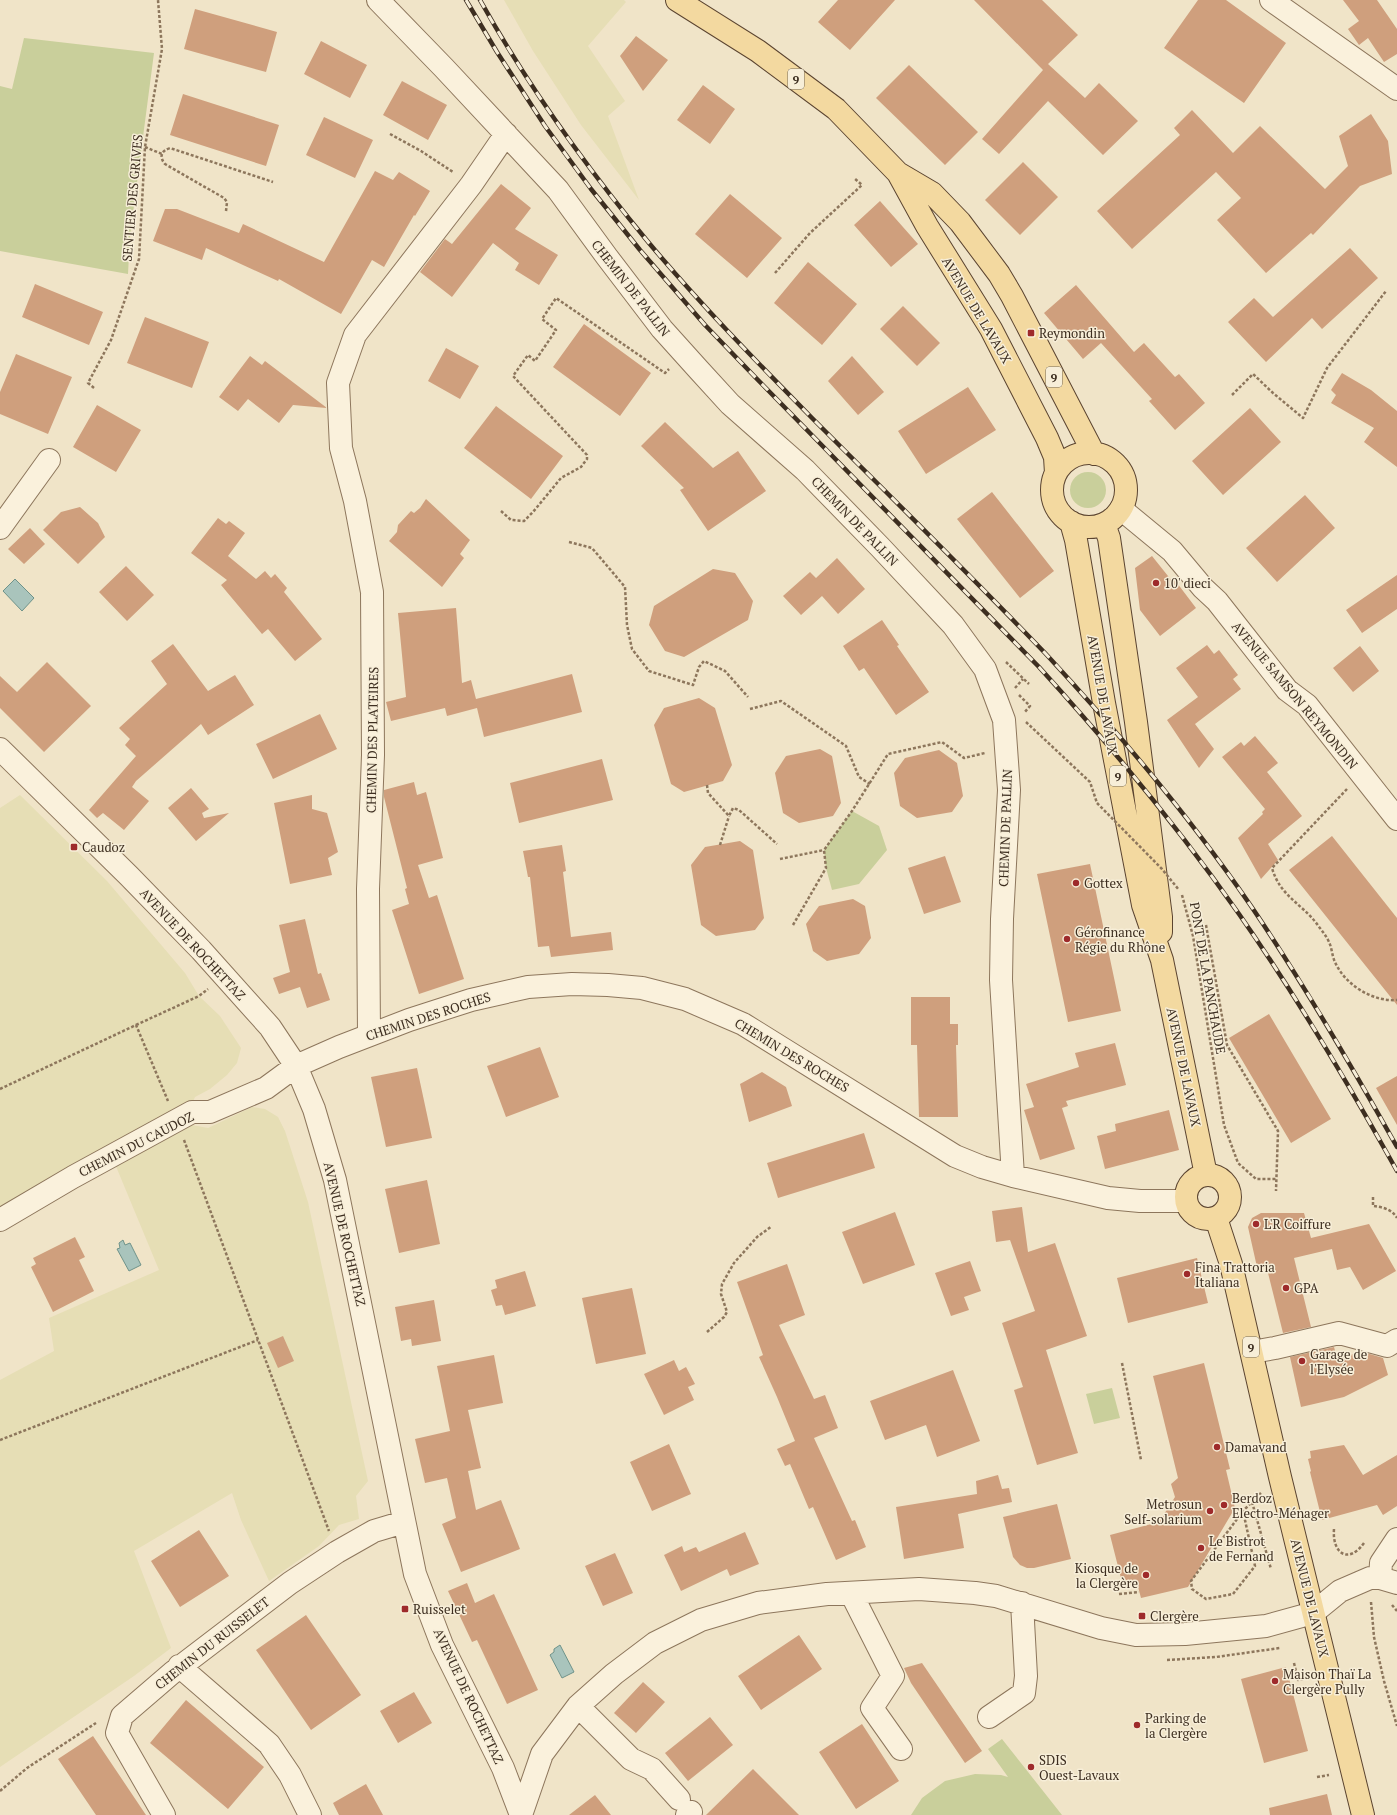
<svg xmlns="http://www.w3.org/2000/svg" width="1397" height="1815" viewBox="0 0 1397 1815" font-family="'PT Serif',serif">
<rect width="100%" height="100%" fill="#f0e4c8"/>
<!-- farmland -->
<path fill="#e6deb5" d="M504,0H624L626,2L588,46L625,101L608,116L639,200L581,125L533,51Z
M20,795L107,881L185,973L199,996L220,1016L241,1048L237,1063L227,1075L210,1089L195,1097L191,1106L0,1211V808Z
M252,1107L265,1109L278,1117L285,1131L308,1202L368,1481L356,1496L359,1519L339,1525L319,1546L269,1581L241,1520L232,1493L134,1551L171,1648L134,1676L0,1767V1380L54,1351L49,1318L159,1270L115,1164L138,1149L192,1125L208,1128Z"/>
<!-- green -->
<path fill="#c9cf9b" d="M24,38L154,53L130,236L128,274L0,251V86L12,89Z
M1070 490a18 18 0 1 1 36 0a18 18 0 1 1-36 0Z
M852,811L879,826L887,850L859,884L832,890L826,868L824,850Z
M1112,1388L1120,1418L1094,1424L1086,1394Z
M1002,1739L1062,1815H911L922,1798L945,1781L975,1774L1001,1775L1008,1777L988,1749Z"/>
<!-- water -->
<path fill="#a9c4bc" stroke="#6f938a" d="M15,579L34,598L22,611L3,591Z
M123,1240L125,1245L130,1243L141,1265L129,1271L117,1249L120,1248L119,1243Z
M560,1645L574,1672L562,1678L550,1655L554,1652V1649Z"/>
<!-- building -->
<path fill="#cf9f7d" d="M838,0H895L850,50L818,22Z
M974,0H1042L1078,35L1048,64L1085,98L1099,83L1138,121L1103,155L1048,101L999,154L982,139L1043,70Z
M1198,0H1226L1286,43L1244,103L1164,48Z
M1343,0H1377L1397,29V54L1384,62L1368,38L1359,45L1348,29L1359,21Z
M195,9L277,32L266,72L184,49Z
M636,36L668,60L643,91L620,56Z
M321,41L367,65L350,98L304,74Z
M909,65L978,132L945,165L876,98Z
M402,81L447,105L428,140L383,115Z
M703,85L735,109L710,144L677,120Z
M183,94L279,125L266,166L170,135Z
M1192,110L1233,153L1260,126L1325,189L1348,166L1339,136L1371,114L1388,141L1392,174L1360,186L1313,235L1311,233L1266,273L1217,220L1241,198L1216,172L1132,249L1097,211L1180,135L1174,128Z
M324,117L373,140L355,178L306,155Z
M1023,162L1058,197L1020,235L985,200Z
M375,171L393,180L399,172L430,191L415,216L414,215L384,267L372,260L341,314L279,279L278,281L206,248L202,260L153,241L165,209H177L239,233L243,224L324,262Z
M501,184L531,208L515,229L558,255L539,285L515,270L519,263L493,243L452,297L420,272L445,239L452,244Z
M730,194L782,238L747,278L695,234Z
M880,201L918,244L891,267L854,225Z
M1350,248L1378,278L1322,329L1312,318L1266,362L1228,322L1254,298L1273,317Z
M808,262L857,304L822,345L774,303Z
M35,284L103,312L89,345L22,317Z
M1076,285L1134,352L1144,343L1175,377L1179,374L1205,403L1175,430L1149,401L1152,399L1101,343L1083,359L1044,313Z
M903,306L940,343L917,366L880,329Z
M145,317L209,342L192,388L127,363Z
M584,324L651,373L620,416L553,367Z
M446,348L479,366L460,399L428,381Z
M16,354L72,377L48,434L0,414V392Z
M250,356L262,365L265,361L327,408L293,405L279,423L248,399L238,411L219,397Z
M852,356L884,392L858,415L828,381Z
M1342,373L1371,390L1397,411V467L1364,442L1374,428L1331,403L1336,395L1331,390Z
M968,387L996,430L926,474L898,431Z
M97,405L141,430L116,472L73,447Z
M496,406L563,456L531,499L464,448Z
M1250,408L1281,442L1223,495L1192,461Z
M665,422L713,468L738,451L766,491L708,531L680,490L684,488L641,446Z
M992,492L1054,571L1020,598L957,519Z
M1305,495L1335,528L1277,582L1246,548Z
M426,499L470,540L460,554L464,558L442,587L389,541L397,532L398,525L411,511L414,513L420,508Z
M80,507L98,523L105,537L78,564L43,530L61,512Z
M218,518L226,524L229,521L245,533L228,556L256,579L265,571L271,578L275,574L287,588L284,592L322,639L295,661L268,629L262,634L221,585L227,580L191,553Z
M30,528L45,544L24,564L8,549Z
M1152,556L1172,581L1174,579L1196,608L1160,636L1140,610L1135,568Z
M837,558L865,589L838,614L822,596L801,615L783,596L810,572L816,578Z
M126,566L154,595L127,621L99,592Z
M713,569L735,573L753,601L748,620L684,657L665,651L649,625L654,606Z
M1397,575V609L1362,633L1346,610Z
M456,608L462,683L471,680L476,699L572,674L582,712L484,737L477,708L447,716L445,708L391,721L386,702L406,697L398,613Z
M882,620L899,645L897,646L929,692L896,715L864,668L859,671L843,646Z
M173,644L208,691L235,675L254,705L208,735L201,724L136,781L132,787L149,801L124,830L103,813L97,818L89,810L136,756L125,745L130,739L119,728L167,684L151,661Z
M1207,645L1214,654L1219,650L1238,675L1233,679L1241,689L1195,724L1214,749L1199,768L1167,720L1198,697L1176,668Z
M1360,646L1379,671L1353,692L1333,668Z
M47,662L91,706L44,752L0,708V676L17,692Z
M699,698L715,708L732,765L723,781L684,792L671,784L654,725L664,708Z
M320,714L337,749L273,779L256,744Z
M1255,736L1278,763L1267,772L1302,816L1268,844L1278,860L1261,879L1238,838L1263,814L1262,812L1265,809L1222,757L1241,742L1244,746Z
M820,749L832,756L841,803L833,816L799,823L783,813L775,773L786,756Z
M939,750L957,763L963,796L952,812L917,818L900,806L894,773L905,758Z
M602,759L613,800L519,823L510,783Z
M414,782L417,795L426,792L443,858L418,865L429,898L437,895L464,979L419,994L392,910L409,904L405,889L407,888L384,797V790Z
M191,788L209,809L202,813L204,818L229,813L196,841L168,808Z
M312,795V809L327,813L338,852L328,858L332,875L290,884L274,803Z
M1332,836L1397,918V1005L1289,870Z
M740,841L753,850L764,918L755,930L716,936L701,925L691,865L705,847Z
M562,845L566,871L563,872L571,937L611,932L613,950L551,957L549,946L538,947L530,877H528L523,851Z
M945,856L961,902L924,914L908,868Z
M1090,864L1121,1011L1068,1022L1037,874Z
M853,899L865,906L871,938L859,954L827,961L813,951L806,924L819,906Z
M305,919L318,974L321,973L330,1000L307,1008L300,987L279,994L273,978L290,972L279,925Z
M911,997H950V1024H958V1045H956L958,1117H919L917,1045H911Z
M1269,1014L1331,1119L1291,1143L1229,1038Z
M1115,1043L1126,1085L1066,1101L1068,1106L1062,1108L1075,1149L1040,1160L1024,1110L1034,1107L1026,1084L1079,1067L1075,1053Z
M540,1047L559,1097L506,1117L487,1066Z
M417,1068L432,1138L386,1147L371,1077Z
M762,1072L786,1087L792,1106L749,1122L740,1084Z
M1397,1076V1125L1376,1088Z
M1169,1110L1179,1150L1105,1169L1097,1136L1116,1131L1115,1124Z
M864,1133L875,1168L778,1198L767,1163Z
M427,1180L440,1244L399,1253L385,1189Z
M1022,1207L1028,1252L1055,1243L1087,1336L1046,1350L1078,1453L1037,1465L1014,1390L1023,1387L1002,1323L1035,1311L1010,1240L996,1242L992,1211Z
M895,1212L915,1265L863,1284L842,1232Z
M1261,1213H1304L1311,1238L1369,1224L1396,1271L1363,1290L1350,1267L1337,1270L1332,1249L1294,1258L1311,1327L1283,1333L1266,1265L1257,1267L1248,1227L1252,1218Z
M75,1237L85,1257L79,1260L94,1291L53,1312L31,1267L36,1264L33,1258Z
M1197,1258L1208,1303L1128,1323L1117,1278Z
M970,1261L981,1291L964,1297L969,1310L951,1316L935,1273Z
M787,1264L805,1315L779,1325L814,1399L825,1395L838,1428L814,1438L852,1521L855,1520L866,1547L836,1560L813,1507L809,1509L790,1464L785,1466L777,1449L795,1441L777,1397L759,1357L763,1355L737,1282Z
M525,1271L536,1306L505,1315L502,1305L496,1306L491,1290L497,1288L495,1280Z
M632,1288L646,1354L596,1364L582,1298Z
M434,1300L441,1341L412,1346L411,1339L401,1341L395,1307Z
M283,1336L294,1361L278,1368L267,1343Z
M1334,1347L1337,1358L1363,1352L1383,1358L1388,1375L1344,1397L1301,1407L1290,1357Z
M494,1355L503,1403L468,1410L481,1468L468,1471L476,1510L501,1500L520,1549L461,1572L442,1524L456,1518L447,1478L425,1483L415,1439L450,1431L437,1366Z
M674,1360L679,1371L686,1367L695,1384L688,1387L694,1400L664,1415L644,1374Z
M1204,1363L1230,1469L1226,1470L1235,1508L1188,1587L1141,1598L1137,1583L1123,1586L1110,1535L1159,1522L1175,1497L1171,1484L1178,1478L1153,1376Z
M953,1370L980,1441L937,1457L926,1425L885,1440L870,1401Z
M669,1444L691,1494L652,1511L630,1462Z
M1344,1445L1363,1475L1397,1455V1506L1383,1515L1377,1505L1322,1520L1310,1472L1311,1471L1308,1459L1311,1458L1310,1451Z
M998,1475L1002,1489L1009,1488L1012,1502L958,1514L964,1548L904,1559L896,1507L977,1494L976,1481Z
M1057,1504L1071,1559L1034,1568H1027L1020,1565L1013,1557L1003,1517Z
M199,1530L229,1576L180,1607L151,1561Z
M745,1532L759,1564L730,1576L727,1569L681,1591L664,1555L682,1546L684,1552L696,1547L699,1552Z
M615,1553L633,1593L603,1606L585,1566Z
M467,1583L475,1603L494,1594L538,1690L507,1704L477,1640L472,1642L448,1591Z
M306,1615L361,1695L311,1730L256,1650Z
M799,1635L822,1669L761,1710L738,1676Z
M922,1663L982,1751L965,1763L911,1683L904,1668Z
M1286,1667L1308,1751L1264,1763L1241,1679Z
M643,1682L665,1702L636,1733L614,1713Z
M414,1692L432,1723L398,1743L380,1711Z
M186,1700L264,1767L228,1809L150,1743Z
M710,1717L733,1745L688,1781L665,1753Z
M862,1724L899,1781L856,1809L819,1752Z
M93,1736L146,1815H96L58,1759Z
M753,1769L799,1815H706Z
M366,1784L383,1815H339L333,1803Z
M1327,1794L1332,1815H1270L1269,1808Z
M595,1795L611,1815H569Z"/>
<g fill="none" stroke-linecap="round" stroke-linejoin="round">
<!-- minor casing -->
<g stroke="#8d765c" stroke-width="24">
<path id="minor" d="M378,0L444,68L558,190L607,257L662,329L698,369L730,404L805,470L880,547L953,625L985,669L1004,720L1009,790L1002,919L1001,980L1013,1176
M1271,0L1397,89
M1121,509L1172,551L1203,588L1217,601L1287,690L1307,705L1397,819
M0,528L49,460
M0,749L129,876L201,950L270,1027L296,1066L314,1109L335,1180L415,1574L442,1645L503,1768L521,1815
M369,1035L368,889L373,755L372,592L355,501L341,448L338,383L355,335L471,185L506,134
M0,1220L73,1177L192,1112H210L266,1088L296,1066L339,1047L409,1020L471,1000L528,987L572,984L608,985L642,988L685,999L743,1024L955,1156L982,1167L1013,1176L1108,1198L1140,1201H1186
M1252,1352L1275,1348L1339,1333L1387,1346L1397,1340
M1380,1578L1381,1563L1397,1539
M851,1593L893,1676L872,1708L901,1749
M179,1666L269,1744L290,1775L310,1815
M578,1706L631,1759L652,1769L679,1799
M989,1717L1024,1693L1026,1676L1022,1603
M164,1815L117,1733L122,1716L172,1673L290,1583L337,1552L374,1531L404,1522
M521,1815L542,1754L578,1706L614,1674L655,1643L701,1620L758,1603L827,1594L919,1589L975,1593L996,1596L1101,1628L1136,1635L1185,1634L1266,1626L1313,1613L1340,1591L1370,1578H1380L1397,1583
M687,1815L691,1812"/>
</g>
<!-- major casing -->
<g stroke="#5b4430" stroke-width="24">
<path id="major" d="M677,0L758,51L836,109L898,173L932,193L960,222L999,274L1012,296L1094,454
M898,173L927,226L991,329L1047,438L1055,457L1056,473
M1052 490a37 37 0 1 1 74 0a37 37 0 1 1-74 0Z
M1071,522L1076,540L1104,703L1143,905L1162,960L1206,1175
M1104,524L1109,538L1136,722L1161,917V932
M1186 1197a22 22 0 1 1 44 0a22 22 0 1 1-44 0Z
M1216,1218L1231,1264L1280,1477L1363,1815"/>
</g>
<!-- path -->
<path stroke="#8d765c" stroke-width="2.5" stroke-dasharray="3 2" stroke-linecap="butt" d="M390,134L421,151L453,172
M145,147L162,154
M226,211L227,202L224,198L165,164C159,157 161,151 170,148L273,182
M775,273L810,233L862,185L854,178
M94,388L88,383L111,340L139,259L145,147L162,49L158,0
M1232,395L1253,374L1273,393L1303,418L1327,368L1386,291
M501,511L511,520L524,521L533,512L561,478L581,467L587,459V455L513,376L528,355L535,361L556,330L542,319L556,298L665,373L669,369
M569,542L592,548L625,587L627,625L632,649L649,671L693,685L699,667L704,661L725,671L748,697
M1006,662L1029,684
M1015,688L1023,679
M1019,695L1030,706L1024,713
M750,709L781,701L846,746L859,777L870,784
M1026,722L1090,782L1097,803
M707,785L708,793L729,816L733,808L739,810L777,844
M1347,789L1272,868C1280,896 1301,903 1317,924C1321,930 1326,935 1329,942C1332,948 1332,956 1335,962C1345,985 1373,1002 1397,1000
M720,845L729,816
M780,859L824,850
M1182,895L1193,936L1224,1125L1238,1163L1256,1179H1277
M793,925L826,868L824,850L852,811L888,754L942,742L964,758L985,753
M1206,925L1227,1045L1278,1131L1276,1191
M136,1025L199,996L208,989
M0,1089L136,1025L168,1101
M184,1140L329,1531
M1373,1197V1206C1382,1207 1392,1209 1397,1218
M707,1332L724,1317L727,1312L721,1294L722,1284L734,1263L757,1237L772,1226
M1122,1363L1141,1460
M0,1440L258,1340
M1252,1502L1271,1569
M1243,1511L1191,1581L1192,1589L1206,1599L1233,1594L1255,1566L1243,1511L1261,1493
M1334,1529C1332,1553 1348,1565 1364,1543
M1119,1594L1139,1592
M1371,1602L1374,1637L1384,1681L1397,1726
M1392,1605L1397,1611
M1167,1660L1216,1657L1280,1648
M1294,1663L1298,1680L1303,1679
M1317,1777L1329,1775
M0,1791L27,1768L96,1723"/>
<!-- minor -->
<use href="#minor" stroke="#faf1dc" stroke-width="22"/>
<!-- major -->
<use href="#major" stroke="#f3d9a0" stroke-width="22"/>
<!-- rail casing -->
<g stroke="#3d2e20" stroke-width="4.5">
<path id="rail" d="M466,0L497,52L545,126L591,189L640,250L705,325L757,379L1039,667C1110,745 1178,827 1239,914C1297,997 1348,1083 1397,1171
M480,0C528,86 586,167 649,243C700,304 756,361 812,418C890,496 968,573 1045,653C1119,733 1190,817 1251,906C1304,984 1351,1065 1397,1147"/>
</g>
<!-- rail -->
<use href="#rail" stroke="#f7eed8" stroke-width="3" stroke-dasharray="9" stroke-linecap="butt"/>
<!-- path-bridge -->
<path stroke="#8d765c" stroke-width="2.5" stroke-dasharray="3 2" stroke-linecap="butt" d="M1097,803L1162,869L1179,890"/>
</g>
<!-- markers -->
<g fill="#9e2a2b" stroke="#f7eed8" stroke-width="1.5">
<rect x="1027" y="329" width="8" height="8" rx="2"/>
<circle cx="1156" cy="583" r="4"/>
<rect x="70" y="843" width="8" height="8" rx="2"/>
<circle cx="1076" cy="883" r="4"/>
<circle cx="1067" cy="939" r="4"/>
<circle cx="1256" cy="1224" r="4"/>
<circle cx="1187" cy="1274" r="4"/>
<circle cx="1286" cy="1288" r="4"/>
<circle cx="1302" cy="1361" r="4"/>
<circle cx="1217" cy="1447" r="4"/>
<circle cx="1224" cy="1505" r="4"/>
<circle cx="1210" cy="1511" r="4"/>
<circle cx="1201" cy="1548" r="4"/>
<circle cx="1146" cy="1575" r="4"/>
<rect x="401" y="1605" width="8" height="8" rx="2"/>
<rect x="1138" y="1612" width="8" height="8" rx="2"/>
<circle cx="1275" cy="1681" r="4"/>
<circle cx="1137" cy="1725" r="4"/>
<circle cx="1031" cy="1767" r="4"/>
</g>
<g text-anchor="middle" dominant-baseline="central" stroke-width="3" stroke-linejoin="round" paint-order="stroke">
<!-- shield labels -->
<g fill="#f7eed8" stroke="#756857" stroke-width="1">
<rect x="788" y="69" width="16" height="20" rx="3"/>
<rect x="1046" y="367" width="16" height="20" rx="3"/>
<rect x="1110" y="766" width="16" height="20" rx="3"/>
<rect x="1243" y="1337" width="16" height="20" rx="3"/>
</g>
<g font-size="12" font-weight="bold" fill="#3d2e20">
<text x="796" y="79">9</text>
<text x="1054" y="377">9</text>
<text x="1118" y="776">9</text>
<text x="1251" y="1347">9</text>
</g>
<!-- street labels -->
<g font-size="13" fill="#3d2e20" stroke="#f7eed8">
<text transform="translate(132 198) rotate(-85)">SENTIER DES GRIVES</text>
<text transform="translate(631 288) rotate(52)">CHEMIN DE PALLIN</text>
<text transform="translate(977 310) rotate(59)">AVENUE DE LAVAUX</text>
<text transform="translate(855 521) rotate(46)">CHEMIN DE PALLIN</text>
<text transform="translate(1103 695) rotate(80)">AVENUE DE LAVAUX</text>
<text transform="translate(1295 695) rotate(50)">AVENUE SAMSON REYMONDIN</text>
<text transform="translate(372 740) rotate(-89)">CHEMIN DES PLATEIRES</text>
<text transform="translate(1005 828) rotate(-88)">CHEMIN DE PALLIN</text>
<text transform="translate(193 944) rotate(47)">AVENUE DE ROCHETTAZ</text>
<text transform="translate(1208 978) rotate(80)">PONT DE LA PANCHAUDE</text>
<text transform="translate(428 1016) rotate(-18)">CHEMIN DES ROCHES</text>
<text transform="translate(792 1055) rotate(31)">CHEMIN DES ROCHES</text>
<text transform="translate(1184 1067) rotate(78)">AVENUE DE LAVAUX</text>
<text transform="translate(136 1144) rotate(-27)">CHEMIN DU CAUDOZ</text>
<text transform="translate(345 1234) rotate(77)">AVENUE DE ROCHETTAZ</text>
<text transform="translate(1310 1598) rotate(76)">AVENUE DE LAVAUX</text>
<text transform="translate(212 1643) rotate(-38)">CHEMIN DU RUISSELET</text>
<text transform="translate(469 1696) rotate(65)">AVENUE DE ROCHETTAZ</text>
</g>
<!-- poi labels -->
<g font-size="13" fill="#3d2e20" stroke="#f7eed8" text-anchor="start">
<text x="1039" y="333">Reymondin</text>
<text x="1164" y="583">10' dieci</text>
<text x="82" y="847">Caudoz</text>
<text x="1084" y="883">Gottex</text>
<text x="1075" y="932">Gérofinance<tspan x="1075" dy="15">Régie du Rhône</tspan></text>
<text x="1264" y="1224">L'R Coiffure</text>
<text x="1195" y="1267">Fina Trattoria<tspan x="1195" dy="15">Italiana</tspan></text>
<text x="1294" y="1288">GPA</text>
<text x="1310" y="1354">Garage de<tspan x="1310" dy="15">l'Elysée</tspan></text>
<text x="1225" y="1447">Damavand</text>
<text x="1232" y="1498">Berdoz<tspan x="1232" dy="15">Electro-Ménager</tspan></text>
<text x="1202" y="1504" text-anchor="end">Metrosun<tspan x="1202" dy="15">Self-solarium</tspan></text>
<text x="1209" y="1541">Le Bistrot<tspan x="1209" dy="15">de Fernand</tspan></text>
<text x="1138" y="1568" text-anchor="end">Kiosque de<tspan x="1138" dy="15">la Clergère</tspan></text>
<text x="413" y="1609">Ruisselet</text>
<text x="1150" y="1616">Clergère</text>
<text x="1283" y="1674">Maison Thaï La<tspan x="1283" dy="15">Clergère Pully</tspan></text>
<text x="1145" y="1718">Parking de<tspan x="1145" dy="15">la Clergère</tspan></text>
<text x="1039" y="1760">SDIS<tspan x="1039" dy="15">Ouest-Lavaux</tspan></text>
</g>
</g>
</svg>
